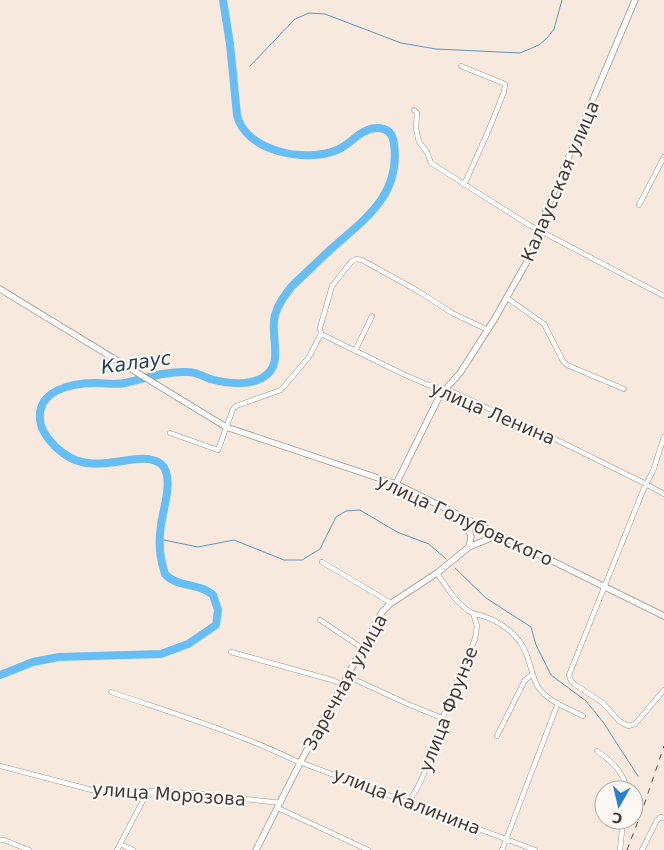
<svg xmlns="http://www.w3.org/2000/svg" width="664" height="850" viewBox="0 0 664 850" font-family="'DejaVu Sans',sans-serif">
<rect width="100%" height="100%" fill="#f8e9df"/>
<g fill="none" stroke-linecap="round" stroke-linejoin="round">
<!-- stream -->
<path stroke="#5b97bc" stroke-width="1" d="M250,66L295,19L309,13L325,14L401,43L436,49L520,53L539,45L547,38L554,29L562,0
M159,539L198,547L234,540L284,560H302L320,549L336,517L346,511L360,510L397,532L429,544L446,559
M455,568L486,598L531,627L536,645L551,675L586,701L603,722L638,776"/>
<!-- river -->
<path stroke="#66bef5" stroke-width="8" d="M0,675L33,662L59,657L161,654L188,644L216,625L218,610L213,595C209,592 205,589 200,588C189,584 173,584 165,574C164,571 163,566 162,563C159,551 159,538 161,525C163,509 175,476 161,464C140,447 96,479 63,453C53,446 41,432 40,420C37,390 72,383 95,383C105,383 116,385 125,383C147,378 166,371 188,372C196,372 203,376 210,379C225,383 247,386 262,378C286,365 269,336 275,315C278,304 285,295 292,286C305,274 318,261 331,249C365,219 401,195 394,144C393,134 388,128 377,128C361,128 351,144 337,150C307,163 245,152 237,115L230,44L223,0"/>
<!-- street casing -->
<g stroke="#a2948b" stroke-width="5.5">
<path id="street" d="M461,66L505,84L504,92L487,134L464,185
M414,110L417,113L416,129L419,142L427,152L431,163L529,225L664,296
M639,205L664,157
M507,298L544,324L563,361L567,365L624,389
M321,334L405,375L426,384L455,393L551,437L642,482L664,494
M355,351L372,316
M170,433L218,450L233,409L236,406L281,390L309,357L321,334L320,328L332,286L351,262L356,259L362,260L418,291L452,313L488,330
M664,437L653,471L644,488L569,675L571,681L574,684L603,703L619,721L628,726L635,724L664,690
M322,562L391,603
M437,573C447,587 456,604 472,613C476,615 482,615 486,617C496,621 508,628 515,636C528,649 529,665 535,681C542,700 566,707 583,716
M320,620L362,648
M231,652L332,680L343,685
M347,676L410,705L442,718
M111,692C172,713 236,732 294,760L535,850
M497,736L525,680L533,674
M597,751C608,758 628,775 625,790
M0,766L92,790H134L192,793L281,803
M408,802C427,778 432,745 443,717C452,691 464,666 475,639L477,626L473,613
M278,808L368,850
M0,840H4L29,850
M120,844L133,850
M117,850L148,791
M502,850L558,703
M620,850L623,820
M642,850L657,820L661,817L664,818"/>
</g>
<!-- secondary casing -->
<g stroke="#a2948b" stroke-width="7">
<path id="secondary" d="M0,289L226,427L396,484L664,616
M396,484L440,395L460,373L494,320L533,251L538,241L545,213L635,0
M466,519L471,537L469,547
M256,850L301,761L382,612L390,604L437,573L469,547L498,535"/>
</g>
<!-- street -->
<use href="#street" stroke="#fff" stroke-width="4.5"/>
<!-- secondary -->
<use href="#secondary" stroke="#fff" stroke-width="5.5"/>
<!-- rail -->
<path stroke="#5c5550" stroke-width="1" stroke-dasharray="6 6" stroke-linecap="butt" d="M627,850L643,808L664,746"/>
</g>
<g text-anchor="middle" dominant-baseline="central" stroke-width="4.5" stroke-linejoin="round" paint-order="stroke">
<!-- street labels -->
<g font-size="18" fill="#413b37" stroke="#fef8f4">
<text transform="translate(560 181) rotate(-67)">Калаусская улица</text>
<text transform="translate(493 413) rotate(23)">улица Ленина</text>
<text transform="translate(465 520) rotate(25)">улица Голубовского</text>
<text transform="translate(345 682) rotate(-61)">Заречная улица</text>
<text transform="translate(448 709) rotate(-69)">улица Фрунзе</text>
<text transform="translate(169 794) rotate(4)">улица Морозова</text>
<text transform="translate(407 801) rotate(21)">улица Калинина</text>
</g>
<!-- water labels -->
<g font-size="19" font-style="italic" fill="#1d435a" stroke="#fef8f4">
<text transform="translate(136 362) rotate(-8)">Калаус</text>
</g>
</g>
<!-- north arrow -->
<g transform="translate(619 805) rotate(188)"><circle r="24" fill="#fef8f4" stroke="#b2aca8"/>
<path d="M0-4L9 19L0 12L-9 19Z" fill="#2982d0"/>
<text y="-8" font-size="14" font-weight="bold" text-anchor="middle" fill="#413b37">С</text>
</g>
</svg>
